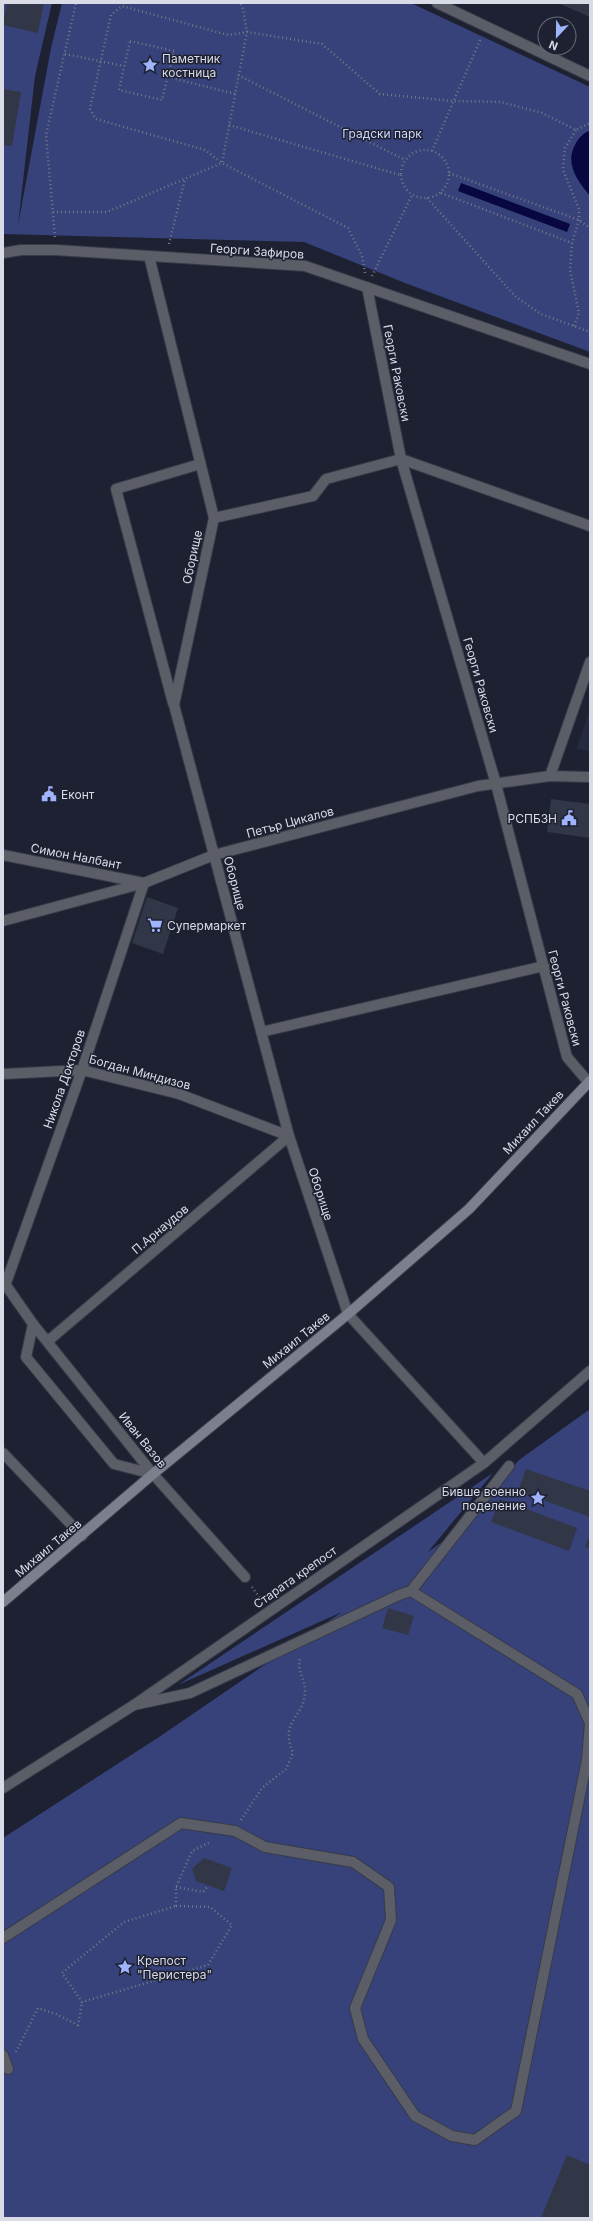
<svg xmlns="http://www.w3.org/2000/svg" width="593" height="2221" viewBox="0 0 593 2221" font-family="Inter,sans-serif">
<rect width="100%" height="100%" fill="#1d2131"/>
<!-- built -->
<path fill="#252a40" d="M590,710V751L576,749Z"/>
<!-- green -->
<path fill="#364279" d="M3,3H52L35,76L18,225L51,48L62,3H411L590,87V352L405,283L304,242L3,234Z
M590,1409V2218H3V1838L159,1737L342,1612L178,1685L493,1473L428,1552L452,1535L519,1460Z"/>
<!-- water -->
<path fill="#090740" d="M590,131V196C577,180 564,163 576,143C579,138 584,132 590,131Z
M461,183L570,224L567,232L458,191Z"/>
<!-- building -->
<path fill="#323748" d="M7,3H44L38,33L3,25Z
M558,3H590V17Z
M3,89L21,92L12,146L3,145Z
M551,799L590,804V838L547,832Z
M147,897L178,908L163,954L132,943Z
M526,1469L590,1491V1517L518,1491Z
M500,1499L577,1528L569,1551L491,1522Z
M590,1534V1549L585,1547Z
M388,1608L414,1616L408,1635L382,1628Z
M204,1858L232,1868L224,1891L196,1881L192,1869Z
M567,2155L590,2165V2218H541Z"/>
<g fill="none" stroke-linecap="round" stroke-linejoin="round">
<!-- service casing -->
<g stroke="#373b4a" stroke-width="12">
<path id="service" d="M33,1324L26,1357L114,1464L153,1474
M3,1453L82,1536
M134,1705L190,1693L399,1595L411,1591L509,1466
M3,1938L181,1823L235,1831L265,1847L353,1862L389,1887L391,1920L355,2008L363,2039L415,2116L452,2136L475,2140L516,2111L587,1760L590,1723L577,1694L411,1591
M3,2055L8,2069"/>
</g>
<!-- minor casing -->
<g stroke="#373b4a" stroke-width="12">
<path id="minor" d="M3,253L21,250H56L305,266L590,364
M149,256L214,518L174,705L289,1136L348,1314L484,1463
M367,287L401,459L496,784L567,1057L590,1084
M214,518L313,496L326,479L401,459L590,526
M173,703L116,489L200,464
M550,776L590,662
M3,855L144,883L82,1070L6,1283
M3,921L144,883L214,855L478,786L550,776L590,777
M261,1032L544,966
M3,1074L82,1070L179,1094L289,1136L48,1341
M3,1281L33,1324L153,1474L245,1577
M3,1788L134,1705L484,1463L590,1371"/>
</g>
<!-- tertiary casing -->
<g stroke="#373b4a" stroke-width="12">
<path id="tertiary" d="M437,3L590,76"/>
</g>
<!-- secondary casing -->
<g stroke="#373b4a" stroke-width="12">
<path id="secondary" d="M3,1602L153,1474L348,1314L469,1209L590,1081"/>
</g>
<!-- path -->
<path stroke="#757886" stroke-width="2.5" stroke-dasharray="1 3" stroke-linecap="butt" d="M130,41L174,51L162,100L119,90Z
M65,54L124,66
M238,75L405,160
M168,77L235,94
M229,125L400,175
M401 174a24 24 0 1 1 48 0a24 24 0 1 1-48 0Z
M432,151L481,38
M449,173L579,220L590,228
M441,193L572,243
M427,198L516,297L541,314L590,332
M53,212H107L222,163L247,32L243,9L240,3
M55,237L46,135L76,3
M169,244L185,179
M365,273L362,256L348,228L222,163L205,150L96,119L90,109L111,15L122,6L228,35L247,32L322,44L380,94L453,101L501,102L542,113L576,130L590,123
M372,276L412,195
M574,326L579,313L570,270L572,243L579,220V209L563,170L565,148L576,130
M252,1587L262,1601
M241,1820L262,1788L286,1769L293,1753C279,1719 305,1719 305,1690C305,1678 297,1674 300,1657
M176,1887L203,1892L208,1886
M176,1906V1887L192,1851L211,1842
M176,1906L210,1907L232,1925L208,1965L82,2002L62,1973L124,1922Z
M16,2052L38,2008L56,2014L78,2025L82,2002"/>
<!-- service -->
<use href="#service" stroke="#5c5e67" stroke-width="10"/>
<!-- minor -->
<use href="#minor" stroke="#5c5e67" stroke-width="10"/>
<!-- tertiary -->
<use href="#tertiary" stroke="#5c5e67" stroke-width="10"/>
<!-- secondary -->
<use href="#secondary" stroke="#7c808e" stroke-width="10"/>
</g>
<!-- icons -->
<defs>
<g id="sight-bare" transform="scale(1.2)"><path d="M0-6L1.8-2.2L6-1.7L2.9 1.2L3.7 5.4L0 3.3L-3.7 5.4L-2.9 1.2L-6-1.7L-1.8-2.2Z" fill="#a0b3fd" stroke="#1d2131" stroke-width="2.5" paint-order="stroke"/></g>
<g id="civic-bare" transform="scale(1.2)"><path d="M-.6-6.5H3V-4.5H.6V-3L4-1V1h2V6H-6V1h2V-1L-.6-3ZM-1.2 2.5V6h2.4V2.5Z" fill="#a0b3fd" stroke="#1d2131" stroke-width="2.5" paint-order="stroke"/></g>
<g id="supermarket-bare" transform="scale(1.2)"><path d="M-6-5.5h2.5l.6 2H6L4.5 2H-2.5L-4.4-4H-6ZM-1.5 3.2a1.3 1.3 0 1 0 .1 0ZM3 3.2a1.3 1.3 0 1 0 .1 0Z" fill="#a0b3fd" stroke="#1d2131" stroke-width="2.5" paint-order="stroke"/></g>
</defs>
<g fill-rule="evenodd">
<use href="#sight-bare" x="150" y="65"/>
<use href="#civic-bare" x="49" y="794"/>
<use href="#civic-bare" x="569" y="818"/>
<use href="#supermarket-bare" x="155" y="925"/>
<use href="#sight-bare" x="538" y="1498"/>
<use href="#sight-bare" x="125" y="1967"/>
</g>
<g text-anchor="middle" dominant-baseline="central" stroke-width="3" stroke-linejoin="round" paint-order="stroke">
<!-- poi labels -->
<g font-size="12" fill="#d9dce7" stroke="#1d2131" text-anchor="start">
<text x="162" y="58">Паметник<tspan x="162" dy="14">костница</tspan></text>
<text x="61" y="794">Еконт</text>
<text x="557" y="818" text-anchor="end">РСПБЗН</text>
<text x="167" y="925">Супермаркет</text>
<text x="526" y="1491" text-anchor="end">Бивше военно<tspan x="526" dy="14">поделение</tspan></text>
<text x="137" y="1960">Крепост<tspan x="137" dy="14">"Перистера"</tspan></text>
</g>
<!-- park labels -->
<g font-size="12" fill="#cdd7fd" stroke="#1d2131">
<text x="382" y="133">Градски парк</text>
</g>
<!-- street labels -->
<g font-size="12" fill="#d9dce7" stroke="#1d2131">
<text transform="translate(257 251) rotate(4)">Георги Зафиров</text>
<text transform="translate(397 373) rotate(79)">Георги Раковски</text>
<text transform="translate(192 557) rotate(-78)">Оборище</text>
<text transform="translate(481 685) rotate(74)">Георги Раковски</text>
<text transform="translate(290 822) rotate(-15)">Петър Цикалов</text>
<text transform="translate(76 856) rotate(11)">Симон Налбант</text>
<text transform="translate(235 883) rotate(75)">Оборище</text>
<text transform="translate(565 998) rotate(75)">Георги Раковски</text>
<text transform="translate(140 1072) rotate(15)">Богдан Миндизов</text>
<text transform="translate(64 1079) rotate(-71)">Никола Докторов</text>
<text transform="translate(533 1122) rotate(-47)">Михаил Такев</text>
<text transform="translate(321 1194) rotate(72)">Оборище</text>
<text transform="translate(160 1229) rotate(-40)">П.Арнаудов</text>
<text transform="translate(296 1340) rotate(-39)">Михаил Такев</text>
<text transform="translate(143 1440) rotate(51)">Иван Вазов</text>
<text transform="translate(48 1548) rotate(-40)">Михаил Такев</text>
<text transform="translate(295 1577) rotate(-35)">Старата крепост</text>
</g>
</g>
<!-- border -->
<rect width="593" height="2221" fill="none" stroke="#d9dce7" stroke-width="8"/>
<!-- north arrow -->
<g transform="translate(557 36) rotate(202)"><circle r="19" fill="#1d2131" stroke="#686c7a"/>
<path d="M0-3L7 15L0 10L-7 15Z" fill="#a0b3fd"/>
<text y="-6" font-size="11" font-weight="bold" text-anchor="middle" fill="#d9dce7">N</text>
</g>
</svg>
